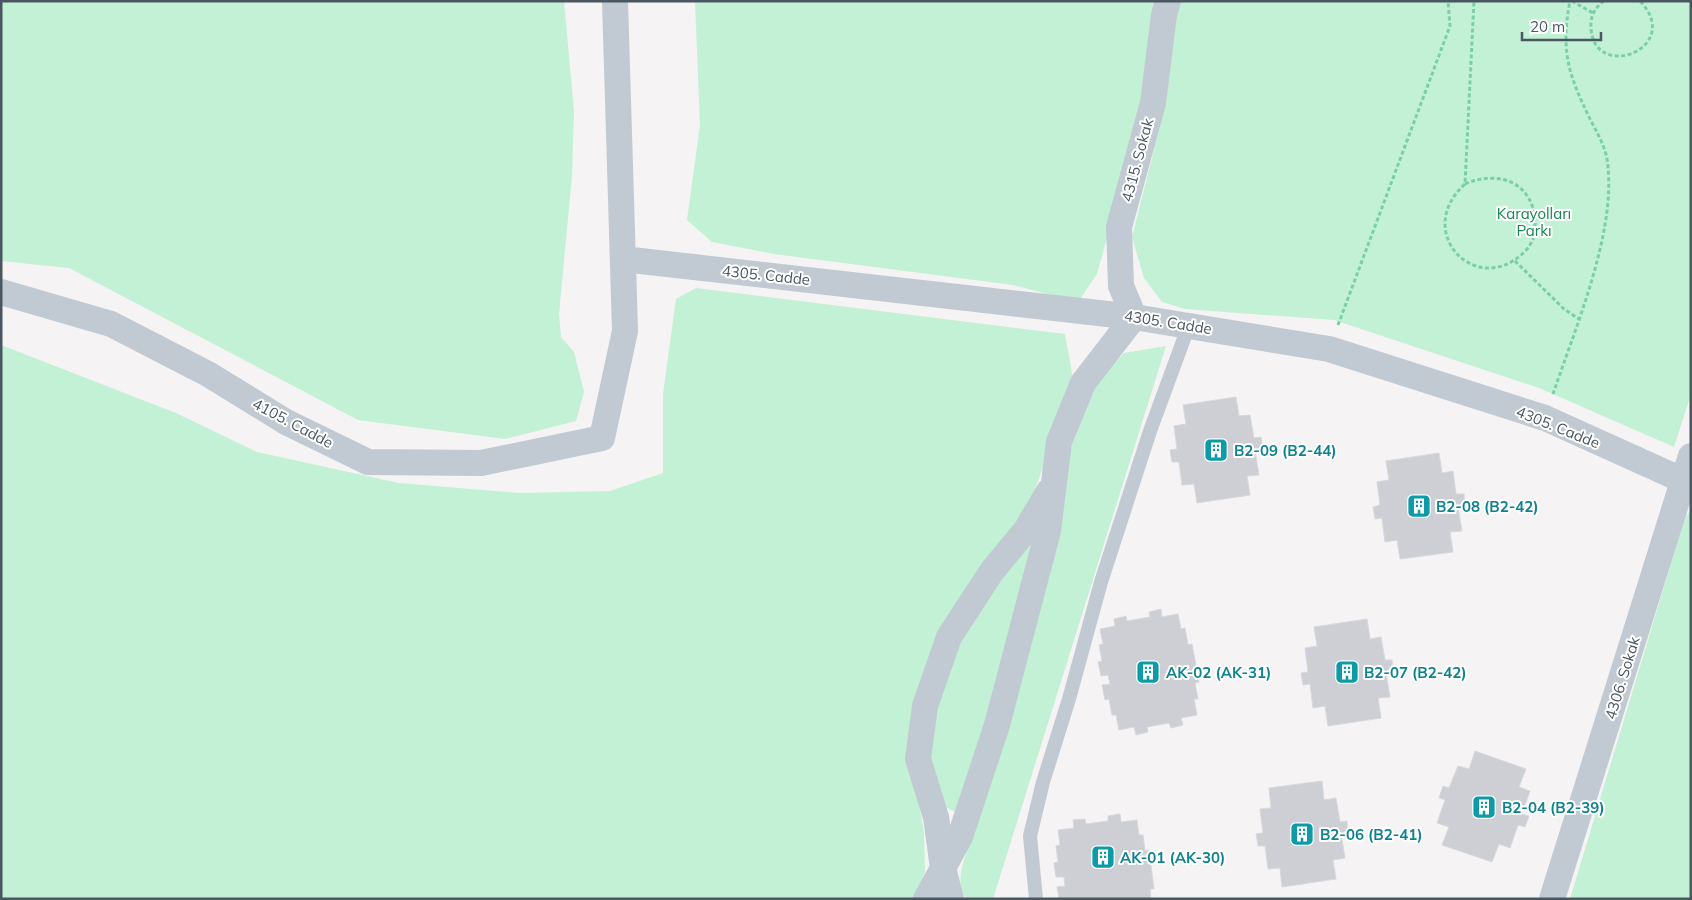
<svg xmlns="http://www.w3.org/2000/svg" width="1692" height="900" viewBox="0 0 1692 900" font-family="Mulish,sans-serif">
<rect width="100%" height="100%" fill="#f5f3f3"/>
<!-- green -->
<path fill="#c3f1d5" d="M1,1H564L574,111L572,176L559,314L561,337L574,352L584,392L576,421L505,439L358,420L69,268L1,261Z
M695,1H1155L1150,72L1107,238L1097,274L1078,302L1013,285L774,254L712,242L687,220L700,125Z
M1179,1H1691V394L1674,447L1539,388L1334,320L1185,309L1162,302L1144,278L1132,237L1158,134Z
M696,288L1065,334L1073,379L1028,510L1013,533L974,575L923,676L910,747L924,833L925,872L914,899H1V345L176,413L257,452L399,483L520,493L610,491L663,473V394L676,299Z
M1166,346L993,899H966C953,878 966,855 974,834L1064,466L1096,383L1124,353Z
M1691,510V899H1570L1685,517Z
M1037,531L1006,661L955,812L946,807L924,738L945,658L991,583Z"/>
<!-- building -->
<path fill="#cdcfd5" stroke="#d7d9de" d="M1236,397L1239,416L1250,415L1254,438L1261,437L1263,450L1255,451L1259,475L1247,476L1250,495L1197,503L1194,484L1182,485L1179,462H1172L1170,450L1177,449L1174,426L1186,424L1183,405Z
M1439,453L1442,473L1453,471L1456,494H1464L1465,506L1458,507L1462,531L1450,532L1453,552L1400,559L1397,540L1385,542L1382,518L1375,519L1373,507L1380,505L1377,482L1389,480L1386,461Z
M1161,609L1162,617L1178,614L1181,629L1185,628L1188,645L1192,644L1199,682L1195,683L1198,699H1194L1197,715L1181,718L1183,725L1171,728L1169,723L1147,727L1148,732L1136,735L1134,727L1119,730L1116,715H1112L1109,699L1105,700L1102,685L1110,684L1108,675L1101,676L1098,662L1102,661L1099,645L1103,644L1100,629L1115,626L1114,619L1126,616L1127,621L1150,617L1149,612Z
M1367,619L1370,639L1381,637L1385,660H1392L1393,672L1386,673L1390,697L1378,698L1381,718L1328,726L1325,706L1313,708L1310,684L1303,685L1301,673L1308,672L1305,648L1317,646L1314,627Z
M1475,751L1526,769L1519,787L1530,791L1522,814L1529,816L1525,827L1518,825L1510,848L1499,844L1492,862L1442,845L1449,827L1437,823L1445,800L1439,798L1443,786L1449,788L1458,766L1469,769Z
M1322,781L1324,800L1336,798L1340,822L1347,821L1348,834H1341L1345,858L1333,860L1336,879L1282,887L1280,868L1268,869L1265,846H1258L1256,834L1263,833L1260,809L1271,808L1269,788Z
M1120,814L1121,822L1137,820L1139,835H1143L1145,851L1149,850L1154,889H1150L1151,899H1059L1057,887L1065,886L1064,877H1056L1054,863L1058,862L1056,846L1060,845L1058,830L1074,828L1073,820L1085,819L1086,824L1108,821V816Z"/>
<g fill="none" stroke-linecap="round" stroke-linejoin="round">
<!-- path -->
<path stroke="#7ad0a6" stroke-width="3" stroke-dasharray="4 2.5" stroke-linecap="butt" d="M1572,1L1593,13
M1604,1C1595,7 1590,17 1591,28C1594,83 1685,48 1640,1
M1465,184C1499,169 1535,183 1535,224C1536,235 1531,247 1522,254C1476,297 1412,232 1465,184L1474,1
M1515,261L1564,309L1579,319
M1338,325L1450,26L1448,1
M1553,394C1575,329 1615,235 1608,167C1607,150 1599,136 1591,121C1569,76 1560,52 1570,1"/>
<!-- lane -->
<path stroke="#c1cad2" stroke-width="14" d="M1036,899L1030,836L1043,782L1069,699L1101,582L1150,431L1189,325"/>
<!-- street -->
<path stroke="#c1cad2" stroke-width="26" d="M623,259L1134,317L1329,349L1545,418L1691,484
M1,292L111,324L208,374L286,422L368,462L481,463L602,438L625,331L615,1
M926,899L960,837L997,725L1048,531L1059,442L1083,383L1134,317L1121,286L1119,227L1153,103L1164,15L1168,1
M951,899L943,868L936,817L918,759L925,706L949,637L992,571L1026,530L1049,491
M1552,899L1691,456"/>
</g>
<!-- icons -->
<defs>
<g id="building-square" transform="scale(1.25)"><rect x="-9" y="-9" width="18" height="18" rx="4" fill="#0f9aa8" stroke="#fff"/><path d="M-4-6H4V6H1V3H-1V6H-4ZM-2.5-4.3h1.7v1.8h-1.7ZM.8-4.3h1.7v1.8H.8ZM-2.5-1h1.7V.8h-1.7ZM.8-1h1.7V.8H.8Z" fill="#fff"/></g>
</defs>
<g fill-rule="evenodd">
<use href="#building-square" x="1216" y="450"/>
<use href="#building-square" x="1419" y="506"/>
<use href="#building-square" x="1148" y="672"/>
<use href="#building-square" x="1347" y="672"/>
<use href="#building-square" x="1484" y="807"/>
<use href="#building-square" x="1302" y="834"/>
<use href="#building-square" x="1103" y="857"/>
</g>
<g text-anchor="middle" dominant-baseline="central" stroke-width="4" stroke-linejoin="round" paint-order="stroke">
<!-- street labels -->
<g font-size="15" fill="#4a5661" stroke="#fff">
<text transform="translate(1137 160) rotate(-75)">4315. Sokak</text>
<text transform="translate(766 275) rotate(6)">4305. Cadde</text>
<text transform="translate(1168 322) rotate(9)">4305. Cadde</text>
<text transform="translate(293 423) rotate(28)">4105. Cadde</text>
<text transform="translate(1558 427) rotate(22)">4305. Cadde</text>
<text transform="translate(1622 678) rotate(-73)">4306. Sokak</text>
</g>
<!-- park labels -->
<g font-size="15" fill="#17864f" stroke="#fff">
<text x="1534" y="213">Karayolları<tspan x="1534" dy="17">Parkı</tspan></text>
</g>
<!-- culture labels -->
<g font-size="15" font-weight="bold" fill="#0d838f" stroke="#fff" text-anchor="start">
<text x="1234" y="450">B2-09 (B2-44)</text>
<text x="1436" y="506">B2-08 (B2-42)</text>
<text x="1166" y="672">AK-02 (AK-31)</text>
<text x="1364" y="672">B2-07 (B2-42)</text>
<text x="1502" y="807">B2-04 (B2-39)</text>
<text x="1320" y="834">B2-06 (B2-41)</text>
<text x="1120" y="857">AK-01 (AK-30)</text>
</g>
</g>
<!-- border -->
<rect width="1692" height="900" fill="none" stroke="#4a5661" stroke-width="5"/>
<!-- scale -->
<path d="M1522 32v8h79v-8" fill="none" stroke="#4a5661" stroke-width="2.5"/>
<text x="1530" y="32" font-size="15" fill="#4a5661" stroke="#ffffff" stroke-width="4" paint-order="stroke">20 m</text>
</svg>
